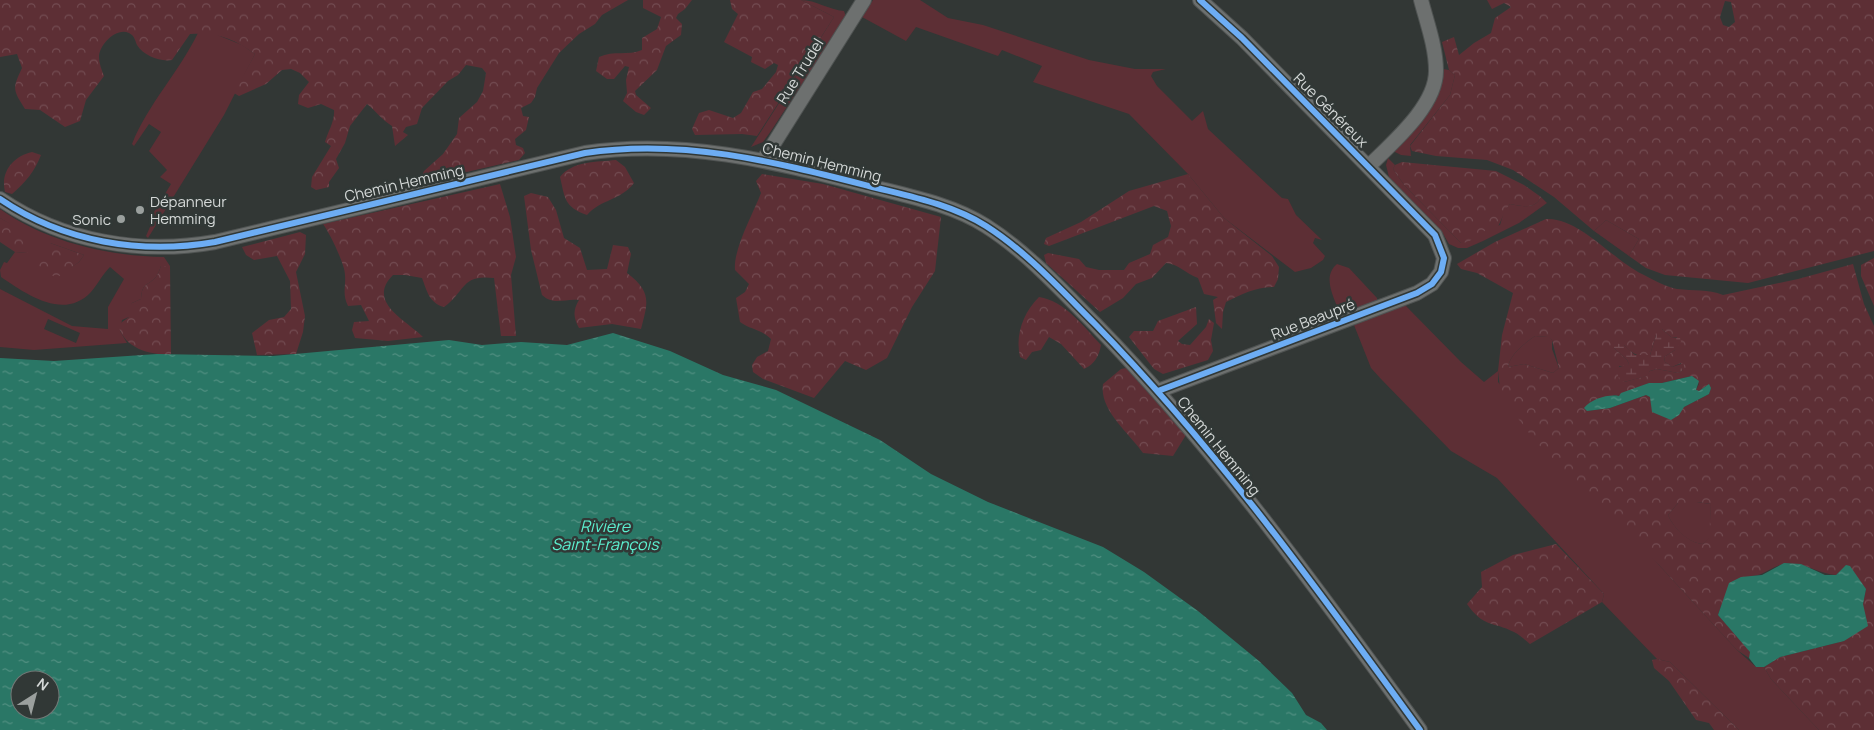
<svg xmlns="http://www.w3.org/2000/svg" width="1874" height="730" viewBox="0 0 1874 730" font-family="Manrope,sans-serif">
<defs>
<pattern id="forest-crowns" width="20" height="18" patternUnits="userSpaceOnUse" patternTransform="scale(1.25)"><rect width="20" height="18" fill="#5d2f35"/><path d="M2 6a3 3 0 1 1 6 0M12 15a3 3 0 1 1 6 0" fill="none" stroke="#734c52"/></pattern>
<pattern id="wetland-marsh" width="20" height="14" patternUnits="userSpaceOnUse" patternTransform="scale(1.25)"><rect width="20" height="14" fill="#5d2f35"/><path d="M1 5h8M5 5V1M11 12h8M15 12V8" fill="none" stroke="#734c52"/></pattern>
<pattern id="water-ripples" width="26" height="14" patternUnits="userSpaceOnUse" patternTransform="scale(1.25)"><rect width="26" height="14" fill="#2a7766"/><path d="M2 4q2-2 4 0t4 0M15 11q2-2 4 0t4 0" fill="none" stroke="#529082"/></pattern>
</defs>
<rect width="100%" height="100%" fill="#323735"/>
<!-- green -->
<path fill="#5d2f35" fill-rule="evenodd" d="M801,0C816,0 829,10 844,11L846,17L771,131L763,142L751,147L834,17Z
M873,0H920L948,18L983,25L1089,60L1135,69H1166L1153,72L1151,76L1157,86L1192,121L1203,111L1208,129L1282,198L1288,199L1296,215L1322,240L1315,238L1313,243L1325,256L1323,260L1311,268L1295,272L1224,218L1188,174L1129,114L1033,82L1042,66L1002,50L998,56L916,27L906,41L862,17Z
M210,32L242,45L255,54L224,115L148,238L146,236L153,220L151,217L171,184L160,177L167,170L149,151L161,132L149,124L134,146L132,144C148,104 179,72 198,33Z
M1443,69L1449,70L1455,75L1450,95L1410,145L1411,156L1401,155L1393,151C1416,126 1440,105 1443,69Z
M1388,158L1395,165L1393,169L1405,186L1461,243L1486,229L1500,225L1504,211L1510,204C1522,206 1535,210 1541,197L1547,203L1519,223L1483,241L1467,248H1458L1449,244L1442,232L1389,177L1386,165Z
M0,209C47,242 107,256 164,257L170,266H161C160,269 158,274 156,277C147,287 142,282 141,299L132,303L129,317L122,320L120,331L127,343L34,350L0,347V289L72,326L108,329V307L124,279L110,267C102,275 98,284 91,292C64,321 26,294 1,277L0,270L4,262L7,263L15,252L27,253L13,226L0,218ZM50,243L84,255L79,262L70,268ZM48,319L80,333L76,343L44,329Z
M1606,220L1639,239L1629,256L1594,231Z
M1337,264L1349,268L1377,298V301L1341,315C1335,300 1321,277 1337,264Z
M1405,305L1461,362L1484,382L1498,371V382L1659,565L1737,650L1756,667H1764L1771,679L1819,730H1739L1670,662L1657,659L1602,602L1604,594L1497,478L1451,451L1381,379L1371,368L1354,325Z
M1535,336L1549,337L1552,340V349L1559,368L1553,373L1524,364L1508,367C1510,354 1525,343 1535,336Z
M1697,502L1711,504L1710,538L1703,544C1688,543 1674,529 1668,515L1678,503Z"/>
<!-- forest -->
<path fill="url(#forest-crowns)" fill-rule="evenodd" d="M0,0H628L602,15L595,24L579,34L559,53L537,88L535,97L531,103L521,108L523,116L529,117L526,130L515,139L516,145L523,148L525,153L519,160L419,183L424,171L443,154L457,134L459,118L477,102L483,91L486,73L482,68L466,65L458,75L448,81L422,108L417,124L406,127L403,132L408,135L395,146L392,126C382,120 376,111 367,104L350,126L345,143L336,159L339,168L329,182V187L316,190L311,187L312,177L331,146L325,142C328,131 335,121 334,110L321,104L308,108L298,104L299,95L309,82L300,73L291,69L282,70L266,84L239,96L234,93L255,54C233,38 217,32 190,34L172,60C160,62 144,56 137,45C135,41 135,36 129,33C116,27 99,45 99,57C99,63 102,71 104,76L86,100L80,121L65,127L40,110L25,109C13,90 12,89 22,68L17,54L0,57Z
M643,0H692L685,9L678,14L676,18L682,24L681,35L666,46L657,70L635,91L636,95L651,108L644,115L636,112L623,101L627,93L626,80L629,67L625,66L614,79H607L596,71L599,57C614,50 628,56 642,50V38L657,29L661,17L643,8Z
M730,0H801L834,17L757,136L742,134L695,135L692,129L699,113L709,110L733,118L741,113L753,92L762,89L776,72L778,65L774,63L765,69L751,62L752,57L724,42L738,14L732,9Z
M1487,0H1874V251L1748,283L1665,275L1646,268L1629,256L1639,239L1606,220L1594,231L1554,197L1513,170L1487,160L1436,156L1412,151L1410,146L1450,95L1455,75L1449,70L1442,42L1454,37L1459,55L1474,43L1491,33L1495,18L1511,7L1504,3L1492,9ZM1725,1L1731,2L1735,22L1729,27L1723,25L1720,17Z
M32,152L41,155C35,171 25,183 12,194L5,192C0,171 14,156 32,152Z
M616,160L625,167L634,183C620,201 601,199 587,215C564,207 565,198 560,177C572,161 597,162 616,160Z
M1402,162L1496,171L1524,185L1541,197C1535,210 1522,206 1510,204C1502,213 1502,223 1494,232L1486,230L1468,242L1461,243L1405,186L1393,169L1395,165Z
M762,174L823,184L941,217L935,271L912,307L887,358L866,370L845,361L814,398L763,379L753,372L752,365L757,357L768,351L771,339C761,329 751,330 740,322L736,298L745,292L749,284L735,270C733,249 753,214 761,193L756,181Z
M1188,174L1224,218L1272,256L1279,267L1278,279L1274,287C1256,287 1242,294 1226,302L1223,312L1222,329L1216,323L1213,300L1218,297L1204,294L1198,278C1185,273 1178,264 1166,263L1152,278L1136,284L1123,298L1100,312L1046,263L1044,255L1048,253L1079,259L1086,267L1099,270H1124L1129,263L1150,254L1153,245L1168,237L1171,226L1167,211L1154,206L1049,246L1044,244L1046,238L1081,222L1129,191Z
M500,184L510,217L516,257L511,275L516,336H501L494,278C461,274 466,291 444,307C429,303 427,291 422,278L405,275H393C366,302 406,320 423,337L388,341L355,338L352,330L354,322L369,321L361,305L348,306C342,294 346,287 345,275C345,264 329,232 323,224Z
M531,193L548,197L556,210L564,238L580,248L587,270L607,269L613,245L628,247L631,254L627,273C652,292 648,302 641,329L612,324L579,328C573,317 573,310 579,300C565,298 554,306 542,295L531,250L524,196Z
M0,218L34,237L27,253L15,252L0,242Z
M1546,219C1579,217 1613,260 1642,274C1652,279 1666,287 1677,289C1693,291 1708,289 1723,295L1798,279L1853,264L1864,304L1874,326V730H1819L1771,679L1764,667L1780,657L1844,641L1863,604L1866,589L1844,569L1836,575C1819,574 1804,562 1786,564C1774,564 1765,575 1752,576L1721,606L1718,615L1751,652L1749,658L1737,650L1659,565L1535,441L1501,396L1498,371L1502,335L1513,293L1477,273L1461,269L1457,264L1495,242ZM1662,329L1671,337H1677L1675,350L1664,357L1665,362L1672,367L1681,363L1683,370L1678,373L1657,369L1650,371L1646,376L1624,382L1619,366H1626L1629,364L1627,360L1614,348L1624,345C1633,354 1638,358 1650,355L1656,335ZM1535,336L1548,337L1552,340L1559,368L1553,373L1524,364L1508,367C1510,354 1525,343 1535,336ZM1692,376L1699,384L1696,390L1699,391L1706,386L1711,388L1709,394L1684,407L1652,406L1650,397L1646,395L1610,408L1587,411L1614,395L1619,396L1649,383H1662ZM1697,502L1711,504L1709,538L1703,544C1689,543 1674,529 1668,515L1678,503L1690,510Z
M300,232L306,235L305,254L296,272L305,316L303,332L296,354L257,355L252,333L269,320L284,317L291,309L290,281L277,256L254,260L246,255L242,247Z
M50,243L84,255L79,262L58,277C47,275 41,272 37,261Z
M1874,258V306L1861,276V265Z
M161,266H170L171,355C148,354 125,349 118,325L129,317L128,310L132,303L141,299C142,282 147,287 156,277C158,274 160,269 161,266Z
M1039,297C1065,301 1083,326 1101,345C1099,356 1095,364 1084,369L1061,344L1049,337L1041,350L1032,352L1026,360L1020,357C1015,335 1023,313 1039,297Z
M1196,307L1197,324L1178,341L1182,344L1190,345L1206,327L1209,319L1214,323L1211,340L1213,351L1208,360L1163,374L1154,369L1129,337L1134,331H1153L1158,321Z
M1126,368L1186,435L1173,456L1143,453C1129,433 1099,410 1103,384L1121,369Z
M1556,544L1604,594L1602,602L1530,644C1525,640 1520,635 1514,632C1492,621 1484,628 1467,604L1482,587L1481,572L1513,555Z
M1657,659L1670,662L1739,730H1714L1709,723L1696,720L1669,681L1654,668L1652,660Z"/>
<!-- wetland -->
<path fill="url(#wetland-marsh)" d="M1654,326L1662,329L1671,337L1680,338L1681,342L1675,350L1664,357L1665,362L1672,367L1684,363L1683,370L1678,373L1657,369L1650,371L1647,376L1624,382L1619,379L1616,368L1629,364L1627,360L1614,348L1615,343L1624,345L1635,355H1650L1656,335L1652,331Z"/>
<!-- water -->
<path fill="url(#water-ripples)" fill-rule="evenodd" d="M613,333L670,351L723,375L776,390L880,440L931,474L988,502L1103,547L1144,572L1198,611L1259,661L1292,693L1306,715L1321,723L1327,730H0V358L54,361L157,354L273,356L449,340L482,345L521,342L567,345ZM20,680H50V710H20Z
M1692,376L1699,381L1696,390L1699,391L1709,384L1711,388L1709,394L1684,407L1679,415L1671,420L1652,412L1650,397L1646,395L1610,408L1587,411L1584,408C1591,399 1608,394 1619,396L1621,393L1649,383H1662Z
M1784,563L1801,564L1825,575H1836L1846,565L1850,566L1866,589L1863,604L1868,626L1844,641L1780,657L1764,667H1756L1749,658L1750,652L1718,615L1729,583L1741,577L1762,575Z"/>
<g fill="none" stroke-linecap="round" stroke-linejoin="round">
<!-- minor casing -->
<g stroke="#4f5352" stroke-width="16">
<path id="minor" d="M764,159L864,0
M1369,166C1393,142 1436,106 1436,71C1436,47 1427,23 1421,0
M0,199C63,242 141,255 215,242L585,153C683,138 775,162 869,186C908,196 951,204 986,226C1027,252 1061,290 1095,324C1216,448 1318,590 1420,730
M1158,391L1417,293L1432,284L1441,272L1444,258L1435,235L1242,38L1200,0"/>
</g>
<!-- minor -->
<use href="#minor" stroke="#6d706f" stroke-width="14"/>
<!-- cycleway casing -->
<g stroke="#313836" stroke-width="9">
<path id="cycleway" d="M0,199C63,242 141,255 215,242L585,153C683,138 775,162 869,186C908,196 951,204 986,226C1027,252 1061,290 1095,324C1216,448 1318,590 1420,730
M1158,391L1417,293L1432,284L1441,272L1444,258L1435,235L1242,38L1200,0"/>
</g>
<!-- cycleway -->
<use href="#cycleway" stroke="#6dadf4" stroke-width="6"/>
</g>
<!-- markers -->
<g fill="#9ba09e" stroke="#313836" stroke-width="2">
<circle cx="140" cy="210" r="5"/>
<circle cx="121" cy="219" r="5"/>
</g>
<g text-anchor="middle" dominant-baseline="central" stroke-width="5" stroke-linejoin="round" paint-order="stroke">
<!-- street labels -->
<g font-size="15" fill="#d4d8d7" stroke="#313836">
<text transform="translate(800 71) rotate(-58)">Rue Trudel</text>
<text transform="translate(1331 110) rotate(45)">Rue Généreux</text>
<text transform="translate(822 162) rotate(14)">Chemin Hemming</text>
<text transform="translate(404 183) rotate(-13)">Chemin Hemming</text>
<text transform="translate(1313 319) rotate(-21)">Rue Beaupré</text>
<text transform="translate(1219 446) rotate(51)">Chemin Hemming</text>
</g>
<!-- poi labels -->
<g font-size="15" fill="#d4d8d7" stroke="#313836" text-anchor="start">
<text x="150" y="201">Dépanneur<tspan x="150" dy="17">Hemming</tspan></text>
<text x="111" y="219" text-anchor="end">Sonic</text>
</g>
<!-- water labels -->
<g font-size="16" font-style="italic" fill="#5cf1d1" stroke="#313836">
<text x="605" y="526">Rivière<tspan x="605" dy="18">Saint-François</tspan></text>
</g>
</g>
<!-- north arrow -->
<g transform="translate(35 695) rotate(36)"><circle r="24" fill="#313836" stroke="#727876"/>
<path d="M0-4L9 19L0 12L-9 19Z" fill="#9ba09e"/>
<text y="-8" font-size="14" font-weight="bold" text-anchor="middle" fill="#d4d8d7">N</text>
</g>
</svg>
